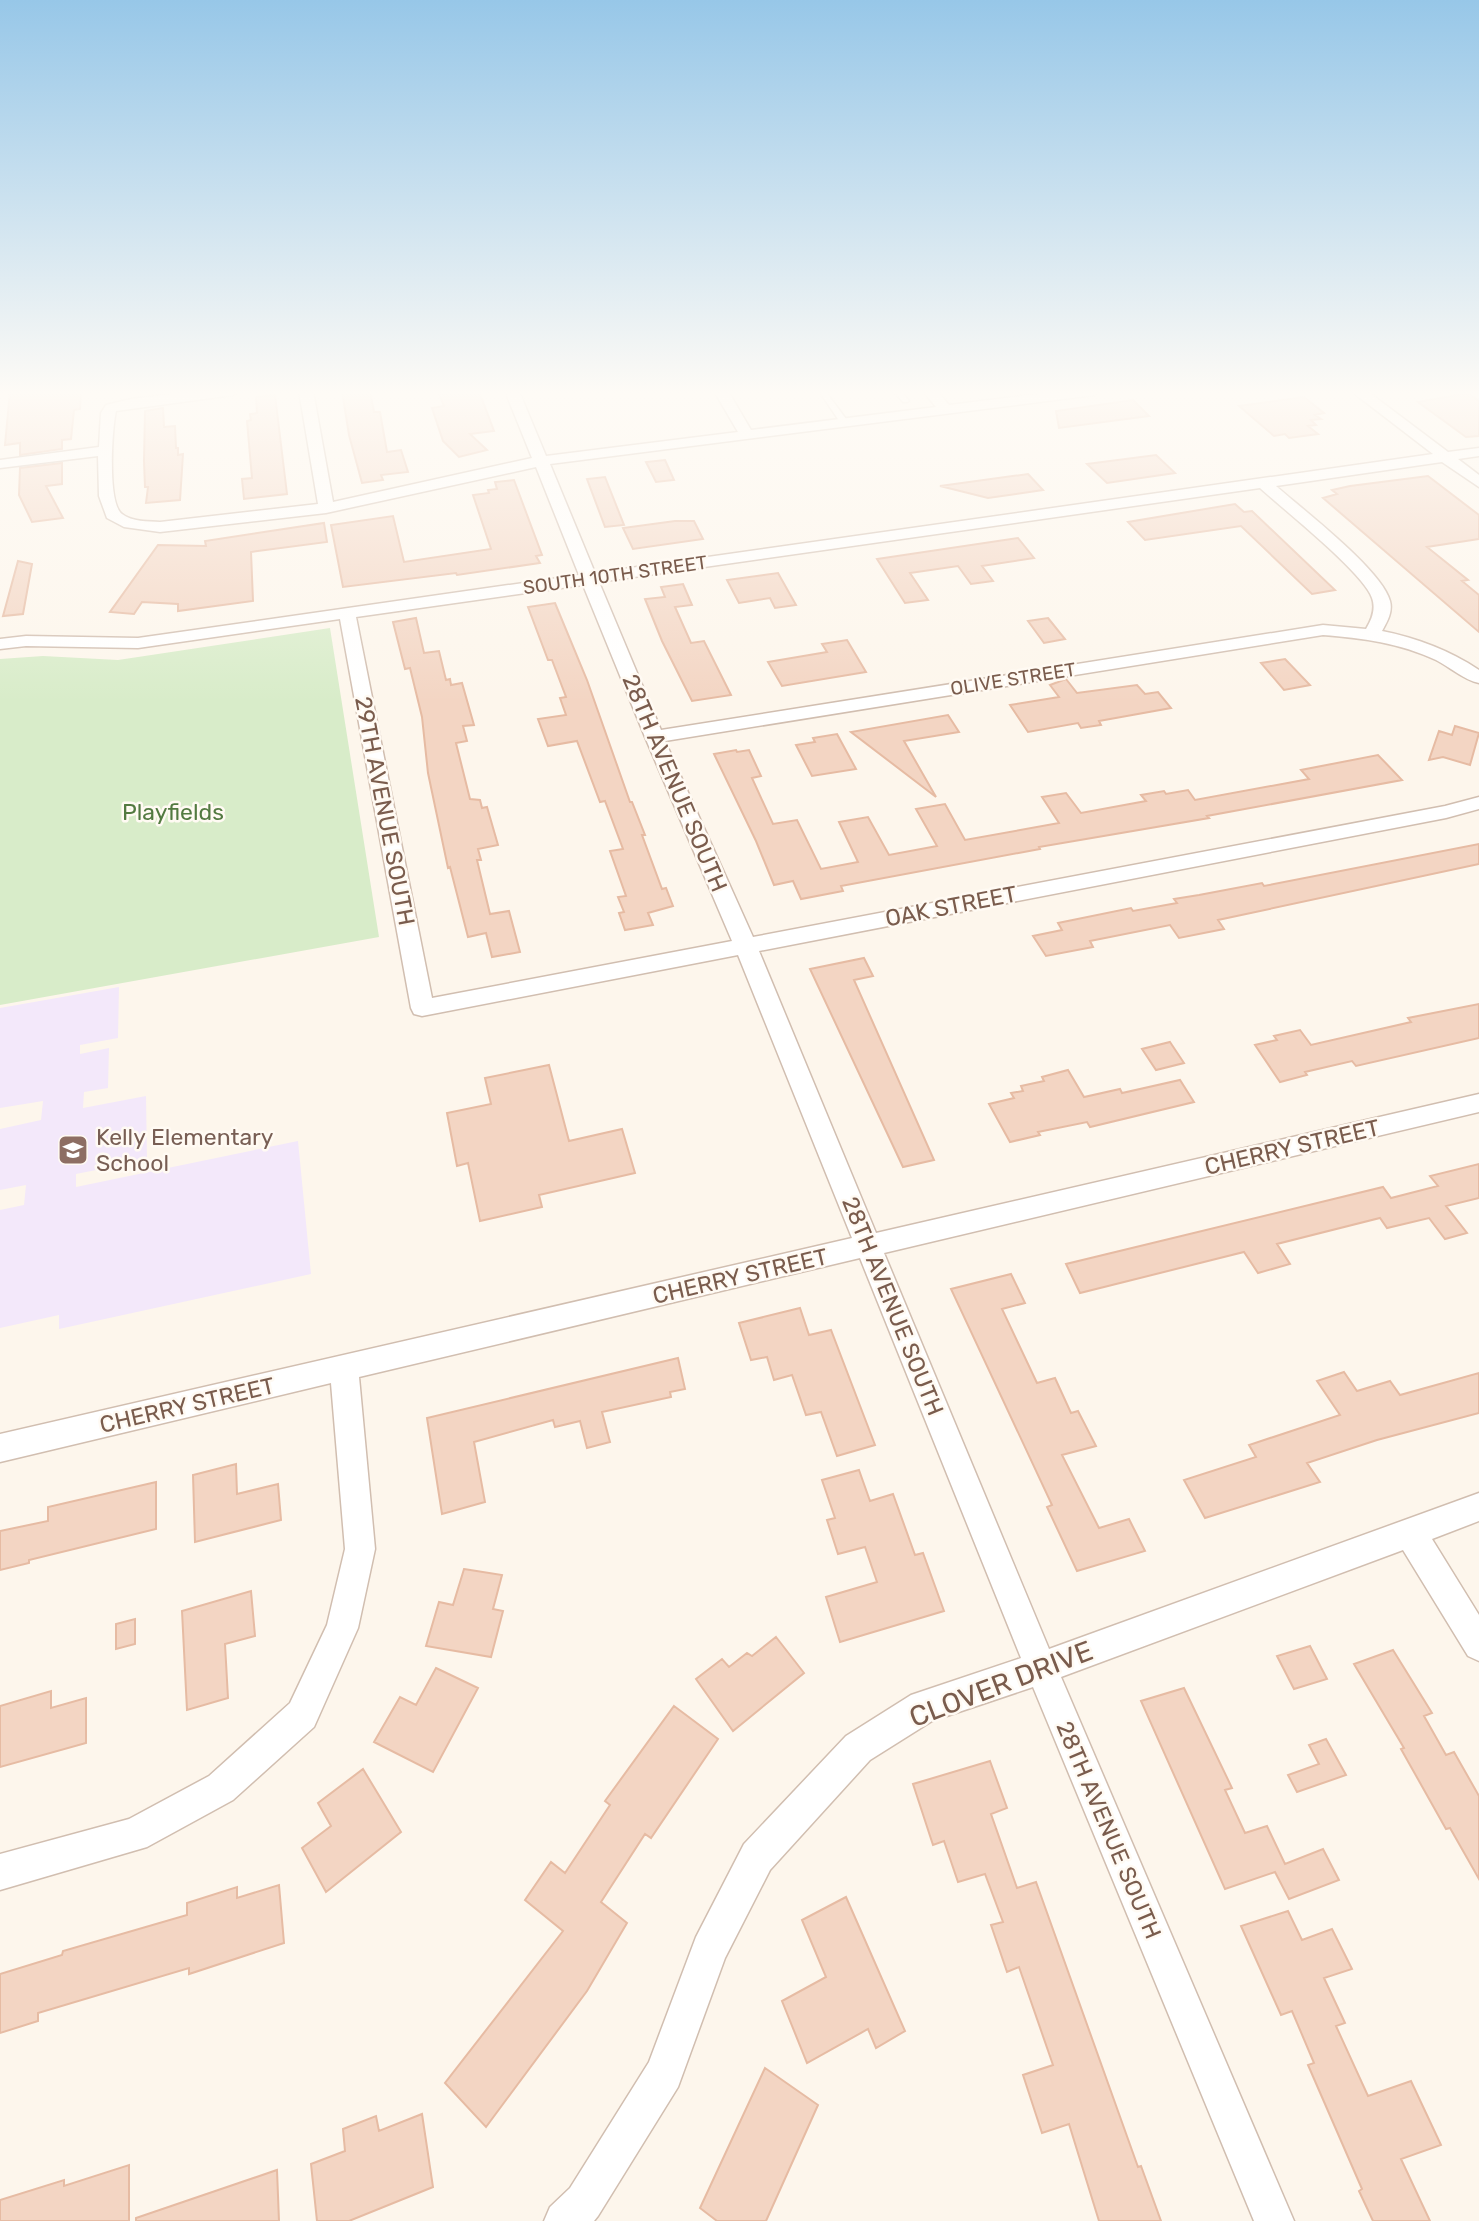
<svg xmlns="http://www.w3.org/2000/svg" width="1479" height="2221" viewBox="0 0 1479 2221" font-family="Rubik,sans-serif">
<rect width="100%" height="100%" fill="#fdf6ec"/>
<!-- education -->
<path fill="#f3e8fa" d="M119,987L118,1038L80,1045V1054L109,1048L108,1088L84,1092L83,1108L146,1096L147,1160L76,1174V1187L298,1141L311,1274L59,1329V1315L0,1328V1210L24,1205L26,1185L0,1190V1129L41,1120L43,1101L0,1108V1008Z"/>
<!-- green -->
<path fill="#d8ecc9" d="M330,628L379,937L0,1005V659L43,656L118,660Z"/>
<!-- building -->
<path fill="#f3d5c3" stroke="#e6bba3" stroke-width="2" d="M10,391H81L80,409L74,410L71,439L62,440V449L20,455V443L5,445Z
M342,391H370L374,412H380L387,452L401,450L408,472L381,475L383,480L362,483L349,435Z
M479,391L494,431L470,434L487,450L459,457L443,441L432,408L444,406L439,394Z
M1468,393L1479,401V436L1466,437L1418,402Z
M275,395L287,494L244,499L242,479L252,478L247,421L251,420L250,414L257,413L256,397Z
M1304,397L1324,413L1315,415L1321,419L1311,420L1316,425L1308,426L1318,434L1289,438L1285,434L1274,436L1239,406Z
M1133,400L1149,416L1059,428L1056,411Z
M163,408L164,427L175,426L176,448H178V455L183,454L180,500L146,503L148,487H145L144,461L145,411Z
M1156,455L1175,473L1107,483L1087,464Z
M665,460L674,480L656,482L646,462Z
M62,463V484L46,486L63,518L32,522L19,495L20,468Z
M1028,474L1043,490L988,498L940,486Z
M1428,476L1479,515V539L1427,547L1468,580L1462,581L1479,595V632L1323,498L1337,494L1332,490L1350,486Z
M605,477L624,525L605,527L587,479Z
M514,480L542,555L536,556L540,563L457,575L456,573L343,587L331,525L393,516L404,562L491,549L473,495L489,493L488,490L497,489L495,482Z
M1235,504L1244,512L1252,511L1335,590L1312,594L1241,526L1145,540L1128,522Z
M675,521H694L703,539L633,549L623,528Z
M324,523L327,542L251,552L253,601L178,611V604L142,602L134,614L110,612L158,545L206,546L205,541Z
M1018,538L1034,558L982,566L993,581L971,584L958,566L910,573L928,600L905,603L877,559Z
M18,561L32,564L23,614L3,616Z
M778,573L796,605L775,608L770,598L739,603L727,580Z
M683,584L692,605L675,607L691,643L704,641L731,695L692,701L662,641L645,599L665,597L661,587Z
M555,603L587,680L630,802H632L645,835H642L662,889L666,888L673,906L648,913L653,925L625,930L619,913L624,912L618,897L626,896L610,851L623,849L605,801L600,802L577,741L548,746L538,719L566,715L560,698L566,697L552,660H548L528,607Z
M416,618L424,653L439,651L446,680L450,679L451,685L462,683L474,725L463,726L467,741L456,743L470,799L480,800L482,808L487,807L498,845L478,849L481,860H477L490,914L509,911L520,952L492,957L486,933L468,937L450,867L448,868L428,773L422,717L410,668L405,669L393,622Z
M1048,618L1065,639L1044,643L1028,621Z
M847,640L866,672L782,686L768,662L827,652L822,644Z
M1285,659L1310,685L1284,690L1261,663Z
M1066,679L1077,693L1137,685L1145,694L1158,692L1171,708L1099,721L1101,725L1081,728L1078,723L1028,732L1010,705L1059,697L1050,685Z
M948,715L959,732L904,741L936,797L851,732Z
M1455,726L1479,733L1470,765L1443,757L1429,760L1439,731L1452,735Z
M837,734L856,769L812,776L796,745L815,742L813,738Z
M736,750L737,752L749,750L761,776L752,778L773,824L797,820L821,869L858,862L839,822L868,817L889,855L937,846L916,809L945,804L965,840L1059,823L1042,797L1066,793L1081,813L1146,801L1141,795L1164,791L1166,794L1188,790L1195,800L1309,779L1301,770L1378,755L1402,780L1207,816L1209,818L1039,847L1040,849L841,886L843,891L801,899L793,881L774,885L756,841L714,754Z
M1479,844V864L1218,920L1224,929L1179,938L1170,925L1090,941L1093,947L1046,956L1033,936L1062,930L1058,923L1131,908L1133,911L1177,903L1174,899L1199,895L1262,883L1264,886Z
M864,958L873,976L854,980L934,1160L903,1167L810,969Z
M1479,1004V1038L1356,1066L1352,1061L1305,1072L1307,1075L1280,1082L1255,1045L1277,1040L1274,1036L1300,1030L1311,1045L1411,1022L1408,1018Z
M1170,1042L1184,1063L1156,1070L1142,1049Z
M549,1065L569,1141L622,1129L635,1173L539,1195L542,1207L480,1221L468,1163L457,1166L447,1113L491,1104L485,1078Z
M1068,1070L1084,1097L1120,1089L1122,1093L1180,1080L1194,1102L1090,1127L1087,1122L1038,1132L1040,1135L1010,1142L989,1104L1014,1098L1011,1093L1023,1091L1021,1086L1044,1081L1042,1077Z
M1479,1164V1198L1446,1206L1467,1233L1445,1239L1429,1218L1387,1228L1380,1218L1277,1244L1290,1264L1258,1273L1244,1252L1080,1293L1066,1264L1383,1187L1391,1198L1438,1186L1430,1176Z
M1011,1274L1025,1303L1002,1309L1037,1383L1055,1378L1071,1413L1078,1411L1096,1446L1062,1455L1099,1528L1129,1519L1145,1551L1077,1571L1047,1507L1052,1505L951,1289Z
M800,1308L809,1335L831,1330L875,1445L837,1456L821,1412L806,1415L792,1375L774,1380L767,1357L751,1360L739,1323Z
M678,1358L685,1389L670,1392L671,1397L602,1412L610,1442L587,1448L580,1421L555,1427L553,1420L474,1442L485,1502L442,1514L427,1418Z
M1344,1372L1357,1391L1390,1381L1400,1395L1479,1373V1413L1377,1440L1307,1463L1320,1482L1205,1518L1184,1480L1256,1457L1249,1445L1340,1415L1317,1381Z
M236,1464L237,1494L278,1484L281,1520L195,1542L193,1475Z
M859,1470L870,1501L893,1494L915,1555L923,1553L944,1611L840,1642L826,1597L877,1582L865,1547L838,1554L827,1520L835,1518L822,1480Z
M156,1482V1529L29,1560V1563L0,1570V1531L48,1521V1507Z
M464,1569L502,1575L493,1609L503,1611L491,1657L426,1646L439,1602L453,1605Z
M251,1591L255,1636L225,1644L228,1698L187,1710L182,1611Z
M135,1619V1644L116,1649V1624Z
M776,1637L804,1673L733,1731L696,1679L722,1659L729,1667L747,1653L752,1656Z
M1310,1646L1327,1679L1294,1689L1277,1656Z
M1393,1650L1432,1713L1424,1716L1446,1755L1454,1752L1479,1796V1879L1450,1828L1446,1829L1401,1749L1404,1748L1354,1664Z
M436,1668L478,1688L433,1772L374,1742L400,1697L416,1705Z
M1184,1688L1232,1788L1225,1790L1245,1833L1267,1826L1285,1864L1323,1849L1339,1880L1289,1899L1275,1872L1225,1889L1141,1701Z
M51,1691V1708L86,1698V1743L0,1767V1706Z
M674,1706L718,1739L651,1838L645,1834L601,1902L627,1923L587,1991L486,2127L445,2083L563,1931L525,1900L551,1862L565,1873L610,1805L605,1801Z
M1326,1739L1346,1775L1297,1792L1288,1775L1319,1764L1309,1745Z
M990,1761L1007,1808L991,1814L1017,1888L1036,1882L1138,2167L1141,2166L1161,2221H1099L1069,2124L1042,2133L1023,2075L1053,2065L1019,1967L1007,1972L991,1925L1003,1922L985,1874L958,1882L944,1841L933,1845L913,1784Z
M363,1769L401,1832L326,1892L302,1848L331,1826L318,1803Z
M279,1885L284,1943L189,1974V1968L38,2013V2021L0,2033V1974L62,1955L63,1951L187,1915V1903L237,1887V1898Z
M846,1897L905,2031L876,2048L868,2029L807,2063L782,2001L826,1977L802,1920Z
M1288,1911L1302,1940L1332,1929L1352,1969L1324,1978L1345,2023L1336,2026L1368,2096L1411,2081L1441,2145L1401,2159L1430,2221H1373L1359,2191L1362,2189L1308,2065L1314,2063L1292,2011L1281,2015L1241,1926Z
M765,2068L818,2105L766,2221H717L700,2208Z
M422,2114L433,2187L349,2221H317L311,2164L345,2151L343,2129L376,2116L379,2131Z
M129,2165V2221H0V2200L64,2180V2186Z
M277,2170L279,2221H136V2218Z"/>
<g fill="none" stroke-linecap="round" stroke-linejoin="round">
<!-- lane casing -->
<g stroke="#d1beb0" stroke-width="3">
<path id="lane" d="M819,391H825L849,423L848,425H842Z
M894,391H901L909,401L907,402H903Z"/>
</g>
<!-- street casing -->
<g stroke="#d1beb0" stroke-width="3">
<path id="street" d="M198,391H240L233,395L116,411C112,428 107,503 122,514C132,522 148,521 160,522L318,504L299,391H313L333,502L532,458L505,391H519L546,456L738,432L714,391H728L751,430L936,407L923,391H937L949,405L1062,391H1101L1094,395L550,464L595,573L1433,454L1351,391H1367L1448,452L1479,448V456L1458,459L1479,475V487L1442,462L1276,486C1302,509 1382,570 1390,601C1393,612 1387,622 1382,631C1417,638 1449,650 1479,670V683C1464,680 1450,667 1436,660C1400,643 1362,638 1323,635L665,741L753,937L1445,806L1479,797V809L1446,818L759,951L876,1233L1479,1094V1112L884,1253L1049,1649L1479,1493V1521L1432,1539L1479,1615V1661L1468,1656L1403,1550L1061,1677L1294,2221H1254L1033,1687L932,1721L870,1760L770,1870L725,1958L678,2087L598,2216L594,2221H544L550,2207L570,2188L649,2062L696,1937L744,1844L846,1736L911,1695L1021,1658L860,1258L359,1377L375,1549L358,1628L314,1727L233,1800L147,1847L0,1890V1854L129,1819L209,1776L290,1703L327,1625L345,1549L331,1383L0,1462V1434L852,1238L738,955L422,1016L414,1014L411,1008L340,619L138,648L26,646L0,649V639L26,636L138,638L579,575L536,467L326,513L160,532L124,527L107,518L99,496L98,456L0,468V460L99,447L101,413L106,405L131,399ZM1260,488C1283,509 1364,573 1372,598C1376,609 1372,619 1366,629L1323,625L661,730L599,582ZM583,585L645,737L732,941L432,998L356,617Z"/>
</g>
<!-- lane -->
<use href="#lane" fill="#fff" fill-rule="evenodd"/>
<!-- street -->
<use href="#street" fill="#fff" fill-rule="evenodd"/>
</g>
<!-- sky -->
<linearGradient id="sky" x2="0" y2="1"><stop stop-color="#97c7e8"/><stop offset="0.56" stop-color="#fefbf6"/><stop offset="1" stop-color="#fefbf6" stop-opacity="0"/></linearGradient>
<rect width="1479" height="702" fill="url(#sky)"/>
<!-- icons -->
<defs>
<g id="school-square" transform="scale(1.575)"><rect x="-9" y="-9" width="18" height="18" rx="4" fill="#8d6e63" stroke="#fffaf3"/><path d="M0-5L7-2L0 1L-7-2ZM-4 1L0 2.5L4 1V4Q0 6-4 4Z" fill="#fff"/></g>
</defs>
<g fill-rule="evenodd">
<use href="#school-square" x="73" y="1150"/>
</g>
<g text-anchor="middle" dominant-baseline="central" stroke-width="5" stroke-linejoin="round" paint-order="stroke">
<!-- far-street labels -->
<g font-size="19" fill="#7a5c4d" stroke="#fffaf3">
<text transform="translate(615 575) rotate(-8)">SOUTH 10TH STREET</text>
<text transform="translate(1013 679) rotate(-9)">OLIVE STREET</text>
</g>
<!-- street labels -->
<g font-size="23" fill="#7a5c4d" stroke="#fffaf3">
<text transform="translate(675 783) rotate(67)">28TH AVENUE SOUTH</text>
<text transform="translate(385 811) rotate(79)">29TH AVENUE SOUTH</text>
<text transform="translate(951 906) rotate(-11)">OAK STREET</text>
<text transform="translate(1292 1147) rotate(-13)">CHERRY STREET</text>
<text transform="translate(740 1276) rotate(-13)">CHERRY STREET</text>
<text transform="translate(893 1306) rotate(68)">28TH AVENUE SOUTH</text>
<text transform="translate(187 1405) rotate(-13)">CHERRY STREET</text>
<text transform="translate(1109 1830) rotate(67)">28TH AVENUE SOUTH</text>
</g>
<!-- park labels -->
<g font-size="23" fill="#537a41" stroke="#fffaf3">
<text x="173" y="812">Playfields</text>
</g>
<!-- education labels -->
<g font-size="23" fill="#785e54" stroke="#fffaf3" text-anchor="start">
<text x="96" y="1137">Kelly Elementary<tspan x="96" dy="26">School</tspan></text>
</g>
<!-- near-street labels -->
<g font-size="28" fill="#7a5c4d" stroke="#fffaf3">
<text transform="translate(1001 1684) rotate(-21)">CLOVER DRIVE</text>
</g>
</g>
</svg>
